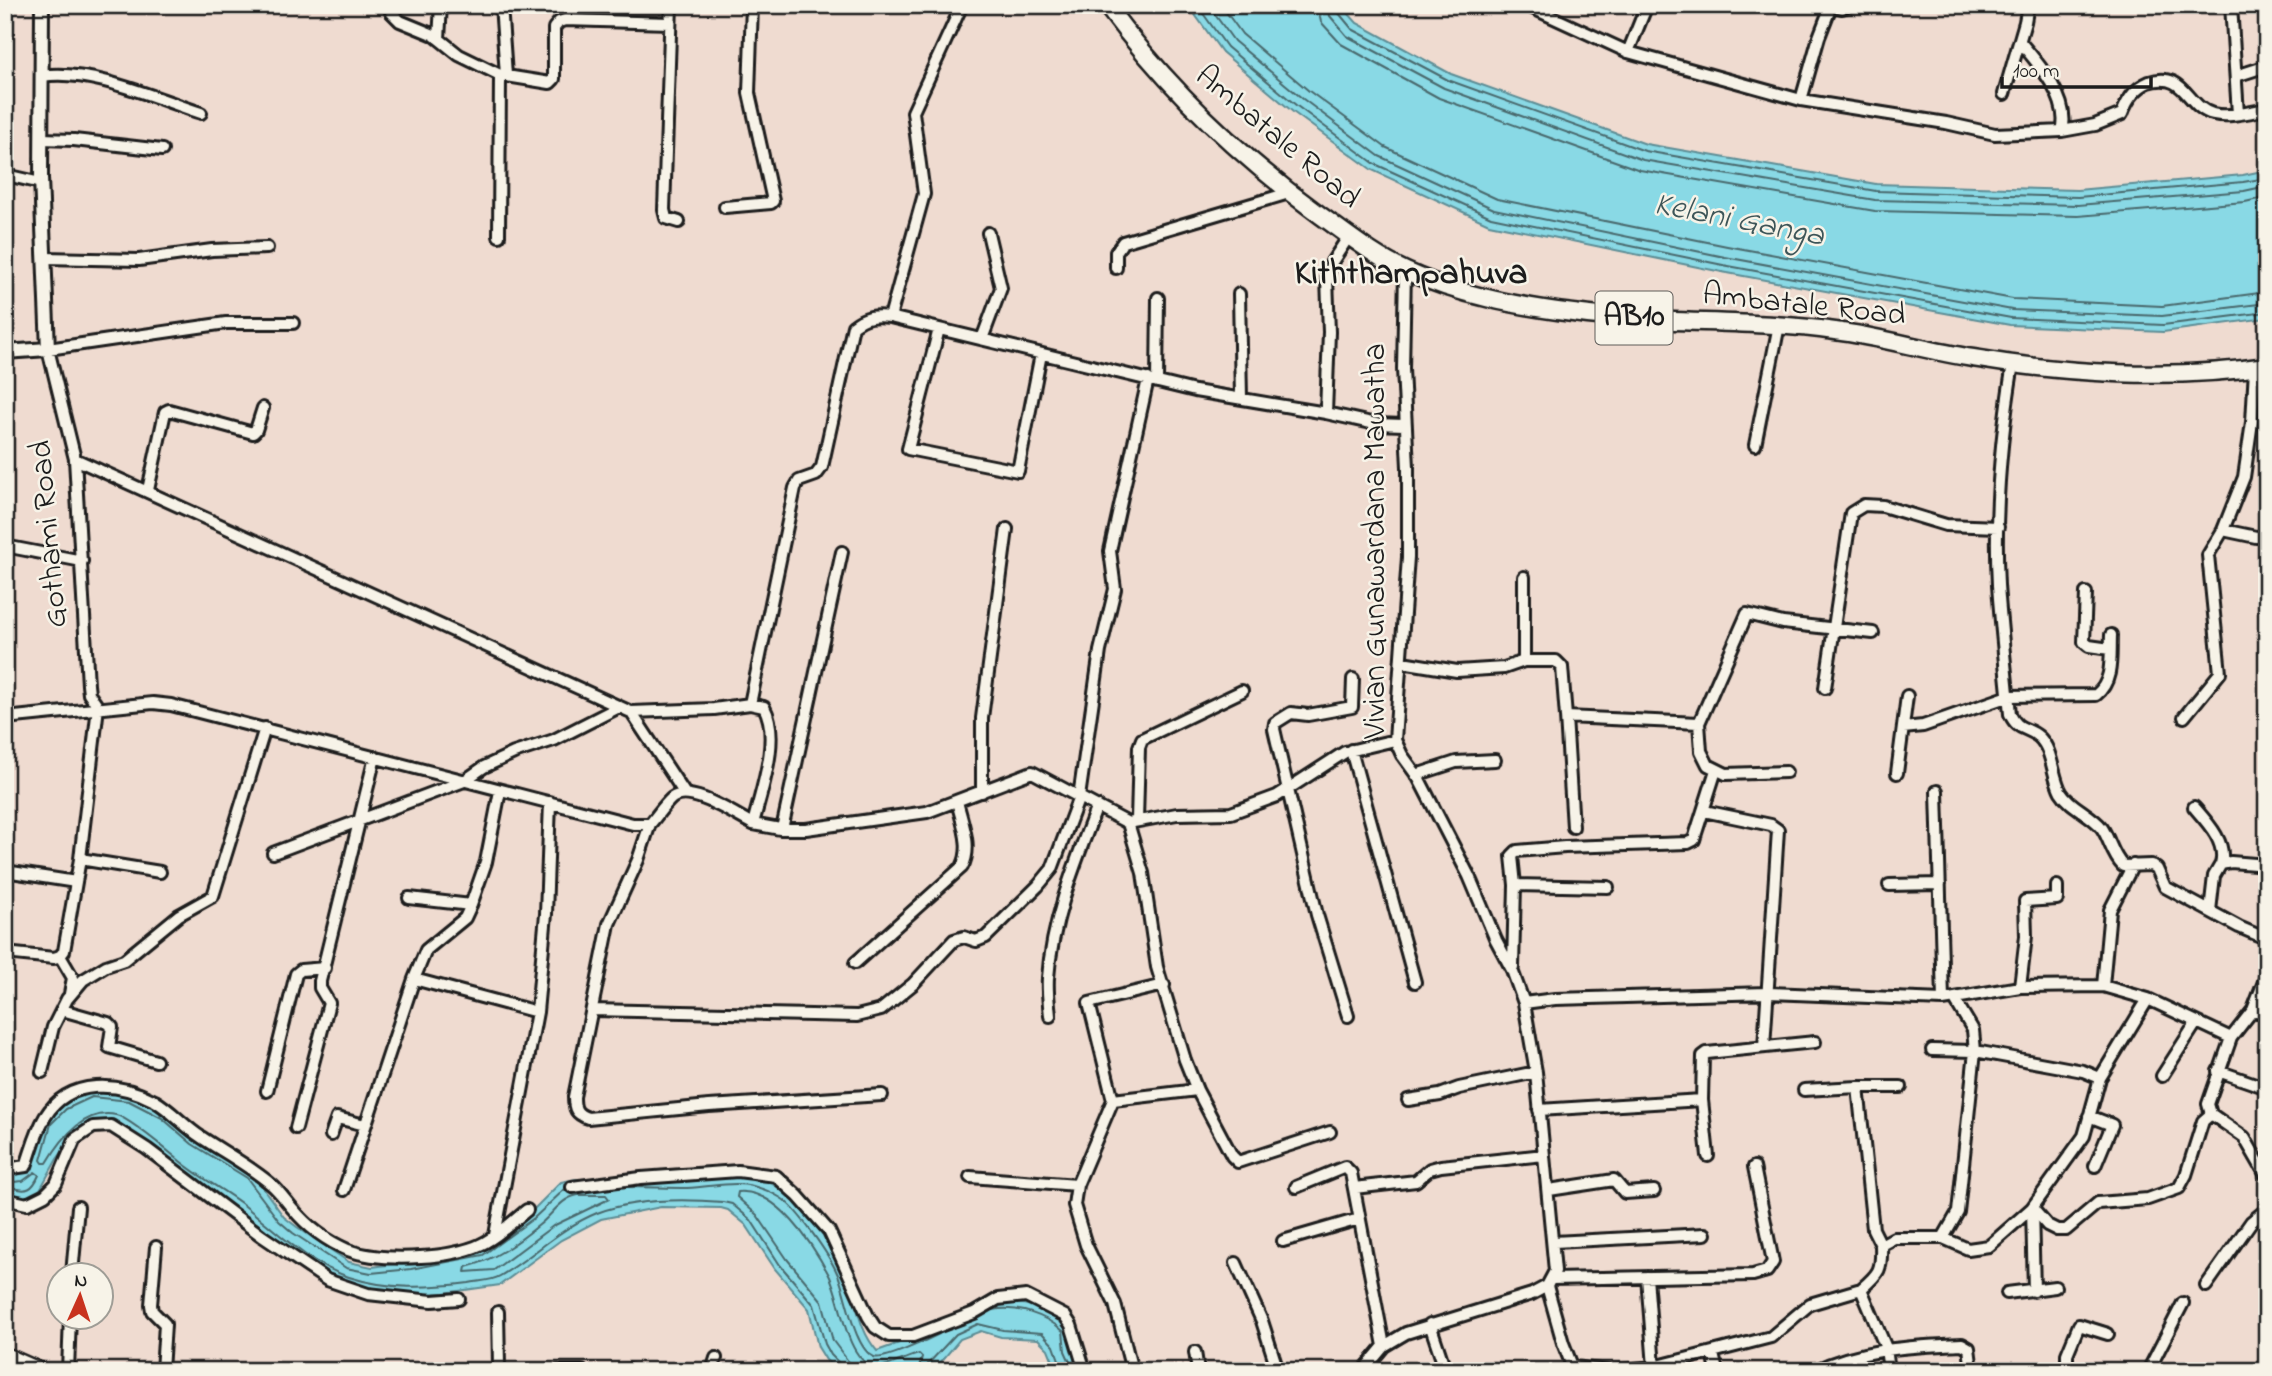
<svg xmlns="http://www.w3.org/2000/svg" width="2272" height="1376" viewBox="0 0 2272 1376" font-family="'Indie Flower',sans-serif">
<rect width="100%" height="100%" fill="#efdbd0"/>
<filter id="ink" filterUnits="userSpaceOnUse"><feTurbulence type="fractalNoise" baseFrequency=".0143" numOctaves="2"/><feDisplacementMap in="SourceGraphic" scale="14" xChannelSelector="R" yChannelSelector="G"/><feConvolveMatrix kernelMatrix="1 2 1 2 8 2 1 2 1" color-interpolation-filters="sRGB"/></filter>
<g filter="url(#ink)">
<!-- water -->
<path fill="#89d9e5" stroke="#5d8d95" stroke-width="2" d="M1188,5H1341L1357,23L1451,74L1646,144L1876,184L2077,190L2243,175L2267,170V318L2163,332L2010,325L1722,272L1489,224L1372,170L1293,112L1222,52Z
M91,1089L131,1094L166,1112L252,1173L284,1217L297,1227L349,1262L372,1267L410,1262L479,1248L530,1213L561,1182L576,1179C613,1180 651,1183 688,1180C705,1179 723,1175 741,1175C788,1176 823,1231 843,1268C857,1295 856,1327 877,1351L919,1336L1006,1300L1036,1307L1058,1317L1070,1327L1072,1349L1082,1371H1057L1048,1349L1038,1339L1001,1337L981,1331L960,1339L940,1363L930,1371H838L826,1360L818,1347L809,1309L775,1269L746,1225L728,1210L721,1208L661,1207L601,1219L561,1240L500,1285L444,1293L399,1295L346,1284L307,1265L270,1238L236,1208L190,1178L147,1143L115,1121L91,1124L75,1135L57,1159L38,1193L27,1198L5,1194V1175C45,1173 30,1144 45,1120C55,1104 75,1097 91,1089Z"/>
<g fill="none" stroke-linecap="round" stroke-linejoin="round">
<!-- shore -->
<path stroke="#48686c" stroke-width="2" d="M1197,5L1227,47L1297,106L1375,164L1491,217L1723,265L2011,318L2163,325L2267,312
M1208,5L1234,41L1303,99L1379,156L1494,209L1725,257L2012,310L2162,316L2267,303
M1221,5L1242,34L1309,91L1385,147L1497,199L1727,246L2013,299L2162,306L2267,292
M1317,5L1321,22L1341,44L1439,98L1640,170L1875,211L2078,216L2245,202L2267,197
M1328,5L1330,16L1347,36L1444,88L1643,160L1875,200L2078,205L2244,191L2267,186
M1337,5L1338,12L1352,29L1448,80L1645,151L1876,191L2078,197L2243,182L2267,178
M35,1172L39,1175C33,1189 27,1193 12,1187L13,1182L23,1181Z
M628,1187C648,1187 668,1188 687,1188C726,1186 744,1176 781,1198C797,1208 830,1256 838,1275C846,1293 854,1349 874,1357C884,1361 929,1339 939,1334
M565,1189L534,1218L483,1255L411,1269L371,1273L346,1268L293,1233L279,1221L247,1178L192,1144L162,1118L129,1101L92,1097L66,1109L51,1124L41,1160L43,1163H47C61,1139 84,1108 116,1115C129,1118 168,1151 180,1161C199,1177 221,1188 241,1203C276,1230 306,1263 349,1277C389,1290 428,1288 469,1283C479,1281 492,1281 500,1276C534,1256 560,1228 597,1213C633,1199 685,1199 723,1202L732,1204L751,1220L780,1265L814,1305L825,1344L831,1355L840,1364L841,1371
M578,1195H606L609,1199L553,1226L494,1270L465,1272L466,1267C493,1261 517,1243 539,1225C552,1215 561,1198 578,1195Z
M993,1310C1016,1305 1046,1315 1063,1331L1065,1351L1074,1371
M850,1371L848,1361L833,1341L822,1301L787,1259L757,1215L737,1197L738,1192C777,1188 813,1245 829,1275C841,1298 845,1357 872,1366C885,1370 906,1357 919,1354L922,1357L918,1371
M927,1371L928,1364L956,1334L978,1324L1003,1330L1042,1333L1054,1346L1063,1371"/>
<!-- minor casing -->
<g stroke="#1c1c1c" stroke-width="16">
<path id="minor" d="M389,5L391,12L400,21L434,35L459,55L500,75L550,83L554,79V28L559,22L565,20L670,23
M501,5L506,75
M671,5L664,210L666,218L679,222
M1526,5L1628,52L1801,100L1946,123L1995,134L2062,131L2095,125L2122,114C2127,100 2135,88 2149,82C2185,70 2187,108 2213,114C2229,118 2250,112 2267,109
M1830,5L1842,8L1851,5
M2231,5L2238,114
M439,39L441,5
M2020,42C2038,63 2071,100 2062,131
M1628,52L1647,5
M42,76C89,68 155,98 201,113
M2236,76L2267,66
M2004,94L2025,22L2028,5
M1801,100L1819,37L1831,6
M41,139L74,140L162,150
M6,175L41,183
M725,207L771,203L773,201L749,93L752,5
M499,236L500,75
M44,258L139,260L212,250L267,248
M1116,268V252L1123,242L1289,193
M1239,294L1241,398
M890,317L924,194L913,112L962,5
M939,329L908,449L1018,471L1041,354
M982,339L1001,288L988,233
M2013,364C2001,436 1994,512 1998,585C2001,628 2006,671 2010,714C2018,732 2027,726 2039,737C2053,750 2052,776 2061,792C2070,807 2091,814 2102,828C2110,840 2112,855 2123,866L2151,865L2157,869L2165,887L2239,927L2267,939
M1148,379L1110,551L1115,589L1100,651L1079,797L1128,823L1143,873L1157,967L1185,1060L1197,1090L1232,1156L1238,1162L1330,1132
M1157,382L1158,298
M1326,413L1329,332L1327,278L1332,262L1349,236
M1755,445L1779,325
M75,459L631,712L714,709L750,704
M148,490L165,412L169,410L253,433L256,430L263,408
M2223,530L2256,537L2267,536
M5,546L82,561
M1524,577V661
M2086,593L2084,642L2089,646L2110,649
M1402,662L1457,671L1504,668L1524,661H1556L1562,667L1566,717L1699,723
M1825,688L1851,513L1864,505L1883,506L1946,525L1998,527
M631,712L685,794
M1566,717L1573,827
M2184,717L2220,673L2208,555L2223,530L2244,477L2252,422L2255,368
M5,718L153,703L171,705L633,824H650C657,816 664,805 672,798C690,784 735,815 753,824C761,791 781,738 764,707L750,704L795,488L799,481L816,475L822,467L853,326C866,316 875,315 890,317L1195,391L1326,413L1376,424L1404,425
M1903,728L1923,726L2009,696L2096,695C2114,681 2110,656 2111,635
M1351,750L1415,982
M1786,772L1726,774L1708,765L1701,751L1699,723L1747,614L1783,623L1873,633
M1897,773L1907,696
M1416,775L1456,762L1495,760
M1937,791L1943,1000
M982,792V718L1007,529
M2194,807C2208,823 2227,843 2221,864
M1704,811L1771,825L1778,830L1764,1047
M1137,821L1139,747L1142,739L1242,691
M1128,823L1177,814L1231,813L1277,796L1345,752L1395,740
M650,824L638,860L609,924L574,1097C574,1109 576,1114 588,1118L709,1106L882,1095
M782,829L842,552
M273,853L464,781L484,767L514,753L554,740L619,707
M80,859L160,872
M5,871L76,882
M1515,885L1512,856L1517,851L1565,847L1688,843L1694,840L1696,833L1716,770
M1889,885L1940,884
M409,898L471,905
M2210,911L2214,876L2221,864L2231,862L2267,865
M5,953L54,958L60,956L64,951L80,859L98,707L89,694L88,685L75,459L48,349L226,323H293
M60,956L73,978L70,994
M855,963L962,867C973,847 962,823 957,801
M1513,967L1515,885L1608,887
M414,979L537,1012
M2103,986L2110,910L2133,865
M2148,999L2231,1038L2208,1104L2211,1114L2244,1137L2267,1177
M1524,1003L1555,999L1768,993L1943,1000L2020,987L2026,936L2025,901L2057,899V886
M62,1010L108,1023L112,1027L109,1047L156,1061
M592,1010L857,1016L881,1010L913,984L954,940L964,937L976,941L986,937L1038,886L1052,869L1079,797L1032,772L927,812L806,829H780L753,824
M2253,1010L2267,1014
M1050,1016C1049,1004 1047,991 1048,978C1052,919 1076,861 1097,806
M1348,1016L1317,915L1274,729L1275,723L1291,713L1308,715L1352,707L1353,679
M2231,1038L2253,1010L2267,974
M1932,1050L1975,1051L2083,1071L2100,1078
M2218,1071L2267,1088
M42,1072L53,1027L67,999L83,980L106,966L124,960L179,915L213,896L265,728
M2162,1076L2196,1023
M1804,1090L1858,1087
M267,1091L296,974L301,970L325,968
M1113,1100L1197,1090
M1408,1100L1440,1095L1459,1088L1536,1072
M1539,1110L1702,1100
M2089,1116L2112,1125L2095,1166
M296,1128L329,1003L320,988V981L375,757
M331,1135L337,1118L365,1125
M1708,1156L1702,1100L1703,1056L1707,1053L1815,1042
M5,1159L13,1168L26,1166C32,1149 36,1132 45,1117C69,1077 120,1082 155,1101C172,1111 185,1127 201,1137C225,1153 250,1166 272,1185C280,1192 286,1201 293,1209C307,1226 327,1241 348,1250C380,1262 442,1259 475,1247C494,1240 511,1223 527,1210
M970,1177L1077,1185
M572,1187L641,1178L738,1171L776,1176L798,1196L829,1231L868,1316L875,1327L889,1336H913L974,1313L998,1299L1026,1296L1065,1316L1071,1325L1085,1371
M1296,1187L1345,1167L1351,1173L1384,1346
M1354,1188L1416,1181L1430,1169L1441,1166L1544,1155
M344,1190L414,979L426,950L465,918L471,905L486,862L500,791
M1549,1190L1614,1180L1625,1193L1654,1191
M5,1199L27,1204L45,1195L56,1184L75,1139L93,1127L111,1126L147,1149L262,1236L327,1280L368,1294L432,1301L459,1299
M495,1235L537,1012L546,914L550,802
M1943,1238L1958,1212L1975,1051L1973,1030L1955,1000
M1283,1241L1359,1219
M1554,1242L1705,1234
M1881,1245L1873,1229L1858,1087H1901
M156,1247L151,1305L152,1311L165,1324L162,1371
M1236,1263L1262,1321L1278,1371
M72,1274L78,1207
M1647,1277L1654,1367
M1552,1279L1753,1275L1767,1271L1773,1262L1754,1167
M1547,1286L1563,1343L1574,1371
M2206,1286L2251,1222L2267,1209
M2034,1291L2032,1208L2047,1225L2057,1230H2066L2098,1203L2148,1199L2179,1188L2186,1175L2203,1121L2211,1114
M2007,1293L2055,1287
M498,1312L499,1366L503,1371
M1430,1324L1445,1369
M1195,1352L1198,1371
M1713,1354L1717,1371
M1574,1367L1609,1371
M68,1371L70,1316
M557,1371H582
M621,1371L629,1370
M712,1371L716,1358
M1132,1371L1115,1304L1086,1245L1074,1205L1077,1185L1113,1100L1089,1003L1164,985
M1363,1371L1384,1346L1406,1333L1532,1294L1547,1286L1555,1271L1536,1072L1524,1003L1512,970L1496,940L1469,876L1418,777L1402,755L1395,740L1408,557V467L1403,369L1405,271
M1614,1371L1654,1367L1771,1337L1810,1304L1861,1289
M1814,1371C1863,1348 1909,1347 1962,1344L1969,1348L1972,1371
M1889,1371L1886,1348L1861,1289C1880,1273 1882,1269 1881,1245L1894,1238H1943L1968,1249L1989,1246L2032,1208L2084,1136L2100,1078L2148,999L2103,986L2020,987
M2067,1371V1354L2079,1325L2108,1334
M2148,1371L2183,1303"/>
</g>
<!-- tertiary casing -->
<g stroke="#1c1c1c" stroke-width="18">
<path id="tertiary" d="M5,352L48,349L41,178L42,5"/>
</g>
<!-- primary casing -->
<g stroke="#1c1c1c" stroke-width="21">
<path id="primary" d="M1106,5C1166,86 1239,156 1320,215C1348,235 1375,257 1406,271C1458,295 1517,306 1573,313C1660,325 1748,319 1835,331C1882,337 1927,351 1973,358C2067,374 2172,380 2267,366
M5,1356L39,1371"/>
</g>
<!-- minor -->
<use href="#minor" stroke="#f7f3e8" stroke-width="10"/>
<!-- tertiary -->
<use href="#tertiary" stroke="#f7f3e8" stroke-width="12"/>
<!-- primary -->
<use href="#primary" stroke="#f7f3e8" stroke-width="16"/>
</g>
</g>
<g text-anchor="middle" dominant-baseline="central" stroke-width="5" stroke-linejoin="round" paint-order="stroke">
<!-- shield labels -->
<rect fill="#f7f3e8" stroke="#5e5c59" stroke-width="2" x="1595.5" y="291.5" width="77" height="53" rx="5"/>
<g font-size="30" font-weight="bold" fill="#1c1c1c">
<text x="1634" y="318">AB10</text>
</g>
<!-- street labels -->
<g font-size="32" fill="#1c1c1c" stroke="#f7f3e8">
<text transform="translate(1277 138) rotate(40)">Ambatale Road</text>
<text transform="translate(1804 306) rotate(6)">Ambatale Road</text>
<text transform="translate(50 534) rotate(-95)">Gothami Road</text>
<text transform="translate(1376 541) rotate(-90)">Vivian Gunawardana Mawatha</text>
</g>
<!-- water labels -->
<g font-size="33" font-style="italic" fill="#3d5558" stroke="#f7f3e8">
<text transform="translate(1739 221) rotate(11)">Kelani Ganga</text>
</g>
<!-- quarter labels -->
<g font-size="35" font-weight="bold" fill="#1c1c1c" stroke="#f7f3e8">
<text x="1411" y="274">Kiththampahuva</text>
</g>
</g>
<!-- margin -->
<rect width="2272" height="1376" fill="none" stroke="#f7f3e8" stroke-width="28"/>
<rect x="14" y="14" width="2244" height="1348" fill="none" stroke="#1c1c1c" stroke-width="2.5" filter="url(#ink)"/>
<!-- north arrow -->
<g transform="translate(80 1296) rotate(3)"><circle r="33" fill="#f7f3e8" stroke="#9f9d96" stroke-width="2"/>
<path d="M0-5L12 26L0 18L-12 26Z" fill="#c8321e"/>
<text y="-10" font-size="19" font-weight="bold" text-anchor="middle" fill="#1c1c1c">N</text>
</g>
<!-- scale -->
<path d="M2002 77v10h149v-10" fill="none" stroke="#1c1c1c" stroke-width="3.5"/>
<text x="2013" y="77" font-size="21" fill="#1c1c1c" stroke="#f7f3e8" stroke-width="5" paint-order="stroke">100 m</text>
</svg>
